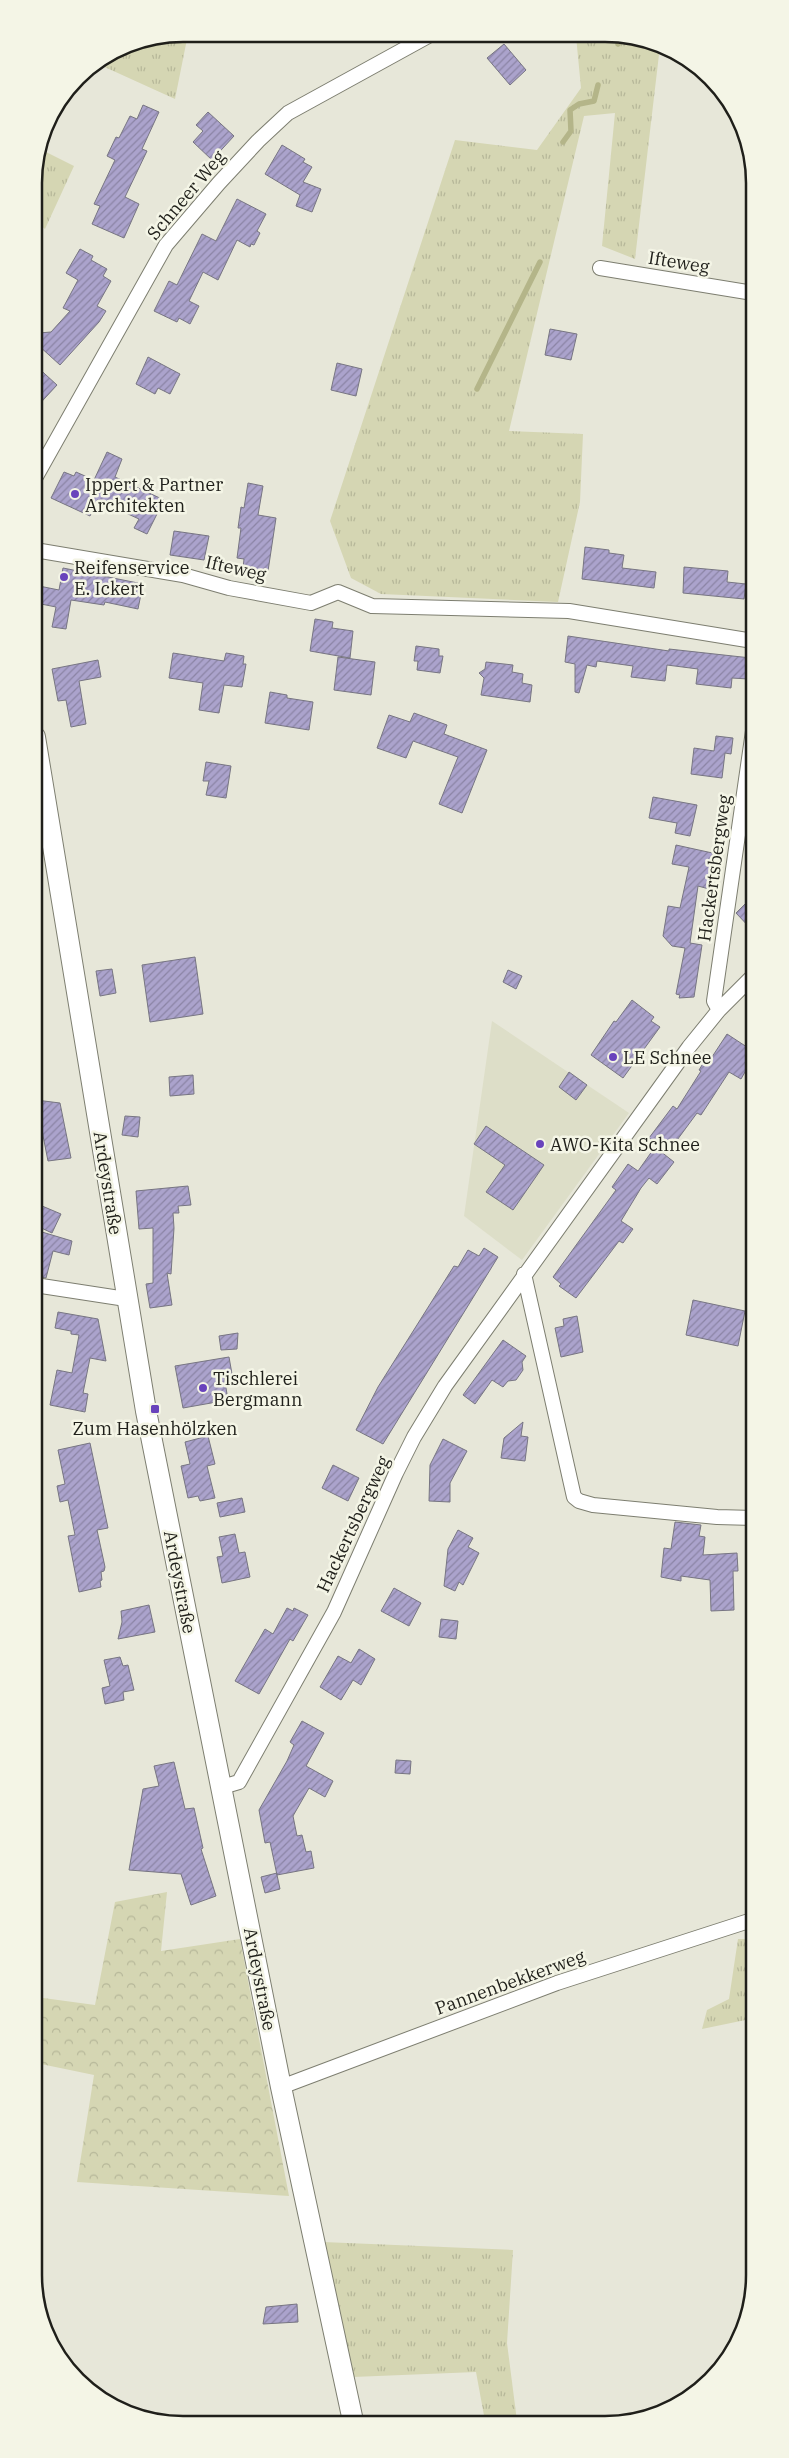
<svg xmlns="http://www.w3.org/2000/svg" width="789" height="2458" viewBox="0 0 789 2458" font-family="'IBM Plex Serif',serif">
<defs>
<pattern id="grass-tufts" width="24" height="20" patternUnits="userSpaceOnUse" patternTransform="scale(1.25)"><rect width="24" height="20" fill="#d5d6b3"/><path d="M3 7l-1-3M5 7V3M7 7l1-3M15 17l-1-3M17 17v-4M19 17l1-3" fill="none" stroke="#b6b799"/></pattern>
<pattern id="forest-crowns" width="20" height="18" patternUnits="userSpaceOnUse" patternTransform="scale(1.25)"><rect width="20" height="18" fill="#d5d6b3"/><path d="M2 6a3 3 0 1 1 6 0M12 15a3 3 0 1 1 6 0" fill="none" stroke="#b6b799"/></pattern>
<pattern id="building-hatch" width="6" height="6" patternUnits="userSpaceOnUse" patternTransform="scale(1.25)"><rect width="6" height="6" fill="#aba3cc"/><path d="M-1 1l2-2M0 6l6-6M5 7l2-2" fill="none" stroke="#8b84a5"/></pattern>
</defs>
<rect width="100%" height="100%" fill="#e7e7d9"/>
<!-- built -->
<path fill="#dddec8" d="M492,1021L629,1113L522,1260L464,1216Z"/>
<!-- grass -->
<path fill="url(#grass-tufts)" d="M183,34H188L175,99L98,64L126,45Z
M576,36L635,37L660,46L635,259L602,246L615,113L584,116L509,431L583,434L580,502L558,602L381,594L351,578L330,521L455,140L537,150L581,88Z
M66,94L42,150L74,166L45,229L34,220V174L45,126Z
M738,1939H747L749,1983L755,1982V2018L702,2029L707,2010L729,1999Z
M323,2242L513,2250L507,2343L517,2421H485L476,2372L353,2377Z"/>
<!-- forest -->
<path fill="url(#forest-crowns)" d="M167,1892L161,1951L240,1939L289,2196L77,2182L94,2075L36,2063V1997L95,2005L115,1902Z"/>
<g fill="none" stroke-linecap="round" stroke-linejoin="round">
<!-- stream -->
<path stroke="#b4b589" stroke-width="5.5" d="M618,44L620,37
M563,142L571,131L570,110L579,104L594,101L598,85
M477,389L540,262"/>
</g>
<!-- building -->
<path fill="url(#building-hatch)" stroke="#777582" d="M504,44L526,70L510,85L487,58Z
M143,105L159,112L142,149L147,151L125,197L139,204L124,238L92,224L100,206L94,204L115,160L107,156L116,137L119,138L130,116L137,119Z
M208,112L234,136L212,160L193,142L203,131L196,125Z
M282,145L305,159L303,162L312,167L303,182L321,189L312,212L296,206L300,195L265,174Z
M237,199L266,214L257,231L260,233L254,245L251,244L250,247L237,240L218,280L203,272L189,301L199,306L190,324L179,318L177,322L154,311L169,281L177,285L202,234L216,241Z
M80,249L93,256L91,260L107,269L103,276L111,281L97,306L106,311L99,322L60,365L38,345L39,333L51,332L70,311L63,308L78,280L66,273Z
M550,329L577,334L571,360L545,355Z
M148,357L180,374L170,394L158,388L155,394L136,384Z
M337,363L362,369L356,396L331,390Z
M34,364L57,385L34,410Z
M107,452L122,459L115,477L164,500L147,534L134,528L139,519L104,503L97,500L90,516L51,498L64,472L74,476L76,472L94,480Z
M248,483L263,486L258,515L276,518L268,571L243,568L244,559L237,558L241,528H238L241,507L244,508Z
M174,531L209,536L204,560L170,555Z
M585,547L609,550V553L624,555L622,568L656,572L654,588L582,579Z
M684,567L728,571L727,582L746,584L744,599L683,593Z
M63,568L143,584L138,609L105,602L104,605L71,600L66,629L52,627L56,607L36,603L39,586L59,590Z
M315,619L333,622L332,628L353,631L350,658L310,651Z
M568,636L669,651V649L751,658L748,679L732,678L731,688L696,684L698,669L667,665L665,681L631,677L633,666L597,661L596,667L587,665L579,693L575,692V664L565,662Z
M416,646L439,649V656H443L440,673L417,670L418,661H414Z
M173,653L224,661L226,653L244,656L243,664H246L242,687L224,685L219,713L199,710L203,683L169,678Z
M338,657L375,662L371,695L334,690Z
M98,660L101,677L79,681L86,724L71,727L66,700L58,701L52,669Z
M486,662L513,665L512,672L523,674L522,683L532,685L530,702L481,695L484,678L479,673L485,669Z
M270,692L287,695V698L313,702L309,730L265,723Z
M414,713L447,725L444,734L487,750L462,813L439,804L458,757L413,741L406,758L377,748L389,715L410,722Z
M716,736L733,738L731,754L725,753L722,778L691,774L694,748L714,751Z
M206,762L231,766L226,798L206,795L209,781H203Z
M653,797L697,805L690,836L675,833L677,823L649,818Z
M676,845L717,854L709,889L698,886L690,943L702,945L694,997L679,998L680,995L676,994L685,948L672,946L663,936L668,906L680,908L689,867L672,864Z
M753,896V931L736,913Z
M195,957L203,1014L150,1022L142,965Z
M112,969L116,993L100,996L96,971Z
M508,970L522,976L516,989L503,982Z
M632,1000L654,1017L651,1021L660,1027L623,1078L591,1055L614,1021L616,1022Z
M727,1034L753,1051L745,1063L749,1065L741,1079L729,1072L701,1115L697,1113L669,1151L649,1138L673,1106L677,1109L701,1071L699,1070L707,1057L710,1060Z
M569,1072L587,1085L576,1100L559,1087Z
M193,1075L194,1094L170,1096L169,1077Z
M36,1100L60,1103L71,1158L48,1161Z
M125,1116L140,1117L138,1137L122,1135Z
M486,1126L544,1165L513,1210L486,1192L505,1165L474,1144Z
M655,1147L674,1162L657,1184L649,1178L641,1188L621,1221L633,1229L623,1243L619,1241L576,1298L559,1286L561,1284L553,1277L616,1190L612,1187L628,1164L638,1171Z
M188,1186L191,1205L178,1206L179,1213H173L174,1228L171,1274L167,1273L172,1305L150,1308L146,1284L153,1283V1228L139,1229L136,1191Z
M35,1203L61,1214L52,1233L35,1225Z
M42,1232L72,1241L69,1255L53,1251L46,1278L35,1276V1258Z
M484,1248L498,1257L383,1444L356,1430L378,1387L454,1266L458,1267L468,1250L479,1256Z
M693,1300L745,1311L738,1346L686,1335Z
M58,1312L98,1319L106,1361L90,1358L83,1393L88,1394L85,1412L50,1405L57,1370L72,1373L79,1335L71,1334V1331L55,1328Z
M577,1316L583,1352L561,1357L555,1328L564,1326L563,1319Z
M238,1333L237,1349L221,1350L219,1336Z
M503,1340L526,1356L522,1362L523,1370L516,1380L508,1381L503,1387L492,1380L475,1404L463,1395Z
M229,1357L232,1374L224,1376L228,1400L183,1408L175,1366Z
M523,1422L521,1436L528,1437L525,1461L501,1458L504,1438Z
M208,1436L215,1464L207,1466L215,1498L200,1501L198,1496L188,1498L181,1466L190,1464L185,1442Z
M443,1439L467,1451L450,1483V1502L429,1501L430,1465Z
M90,1443L108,1528L97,1530L105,1567L104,1571L101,1572L102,1580L100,1581L101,1587L79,1592L68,1536L75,1535L68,1500L60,1502L57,1486L65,1484L58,1450Z
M333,1465L359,1478L348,1501L322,1488Z
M242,1498L245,1512L220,1517L217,1503Z
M675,1522L701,1525L699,1536L705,1537L703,1555L737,1553L738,1571H733L734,1610L711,1611L710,1580L681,1576V1581L661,1577L664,1548L671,1549Z
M458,1530L473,1538L468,1547L479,1553L463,1585L459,1582L455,1591L444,1586L448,1549Z
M235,1534L239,1553L245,1552L250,1577L222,1583L217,1557L223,1556L219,1537Z
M394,1588L421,1603L409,1626L381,1611Z
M149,1605L155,1632L118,1639L122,1622L121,1611Z
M287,1608L293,1611L294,1608L308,1615L293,1641L290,1639L259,1694L235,1681L265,1629L273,1634Z
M441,1619L458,1621L456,1639L439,1637Z
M359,1649L375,1659L361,1685L353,1680L341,1700L320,1687L338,1656L351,1663Z
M120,1657L123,1666L128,1665L134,1690L123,1692L124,1700L105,1704L102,1688L110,1686L104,1660Z
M302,1721L324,1733L306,1766L333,1781L325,1797L309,1788L293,1816L297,1836L302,1835L306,1852L311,1851L314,1868L277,1875L280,1889L265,1893L261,1877L277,1873V1875L270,1842L265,1843L259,1810L287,1761L294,1745L290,1742Z
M396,1760L411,1761L410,1774L395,1773Z
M174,1762L185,1809L194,1808L203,1848L201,1849L216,1896L191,1905L181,1874L129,1870L143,1789L159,1786L154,1766Z
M297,2304L298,2322L263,2324L266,2307Z"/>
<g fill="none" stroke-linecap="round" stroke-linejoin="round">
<!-- street casing -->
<g stroke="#7d7e70" stroke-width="16">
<path id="street" d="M600,268L753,293
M34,480L166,245L219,183L258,141L288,113L430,35
M35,550L183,575L229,588L311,603L338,592L372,606L569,611L753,641
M719,1010L714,1001L753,731
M524,1274L574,1497L579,1501L593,1505L717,1517L754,1518
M35,1285L126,1299
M222,1787L239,1782L334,1612L396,1473L414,1437L445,1386L689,1047L719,1010L753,976
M281,2087L557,1983L755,1919"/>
</g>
<!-- secondary casing -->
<g stroke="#7d7e70" stroke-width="22">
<path id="secondary" d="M35,737L146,1411L281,2087L353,2421"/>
</g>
<!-- street -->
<use href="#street" stroke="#fff" stroke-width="14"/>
<!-- secondary -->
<use href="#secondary" stroke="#fff" stroke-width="20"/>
</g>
<!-- markers -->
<g fill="#6943bc" stroke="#f4f5e6" stroke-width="2">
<circle cx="75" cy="494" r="5"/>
<circle cx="64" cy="577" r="5"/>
<circle cx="613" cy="1057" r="5"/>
<circle cx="540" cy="1144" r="5"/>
<circle cx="203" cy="1388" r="5"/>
<rect x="150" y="1404" width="10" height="10" rx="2.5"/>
</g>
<g text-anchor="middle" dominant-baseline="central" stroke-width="5" stroke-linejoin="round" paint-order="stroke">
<!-- street labels -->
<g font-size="18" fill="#1f1f1a" stroke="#f4f5e6">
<text transform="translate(186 195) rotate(-50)">Schneer Weg</text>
<text transform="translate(679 262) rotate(9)">Ifteweg</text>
<text transform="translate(236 568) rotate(13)">Ifteweg</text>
<text transform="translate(714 868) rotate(-82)">Hackertsbergweg</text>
<text transform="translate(108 1183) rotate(81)">Ardeystraße</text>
<text transform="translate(353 1524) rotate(-65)">Hackertsbergweg</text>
<text transform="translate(180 1582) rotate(79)">Ardeystraße</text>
<text transform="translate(260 1979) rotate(79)">Ardeystraße</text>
<text transform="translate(510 1982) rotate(-20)">Pannenbekkerweg</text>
</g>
<!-- poi labels -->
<g font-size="18" fill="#1f1f1a" stroke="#f4f5e6" text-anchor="start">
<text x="85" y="484">Ippert &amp; Partner<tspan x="85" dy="21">Architekten</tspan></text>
<text x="74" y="567">Reifenservice<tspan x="74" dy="21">E. Ickert</tspan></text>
<text x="623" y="1057">LE Schnee</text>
<text x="550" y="1144">AWO-Kita Schnee</text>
<text x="213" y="1378">Tischlerei<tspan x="213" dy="21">Bergmann</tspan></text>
<text x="155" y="1428" text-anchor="middle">Zum Hasenhölzken</text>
</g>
</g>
<!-- crop -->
<path d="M0 0H789V2458H0ZM183 42H605A141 141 0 0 1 746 183V2275A141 141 0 0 1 605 2416H183A141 141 0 0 1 42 2275V183A141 141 0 0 1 183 42Z" fill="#f4f5e6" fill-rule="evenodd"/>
<path fill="none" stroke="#1f1f1a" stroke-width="2.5" d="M183 42H605A141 141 0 0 1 746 183V2275A141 141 0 0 1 605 2416H183A141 141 0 0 1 42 2275V183A141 141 0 0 1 183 42Z"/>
</svg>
